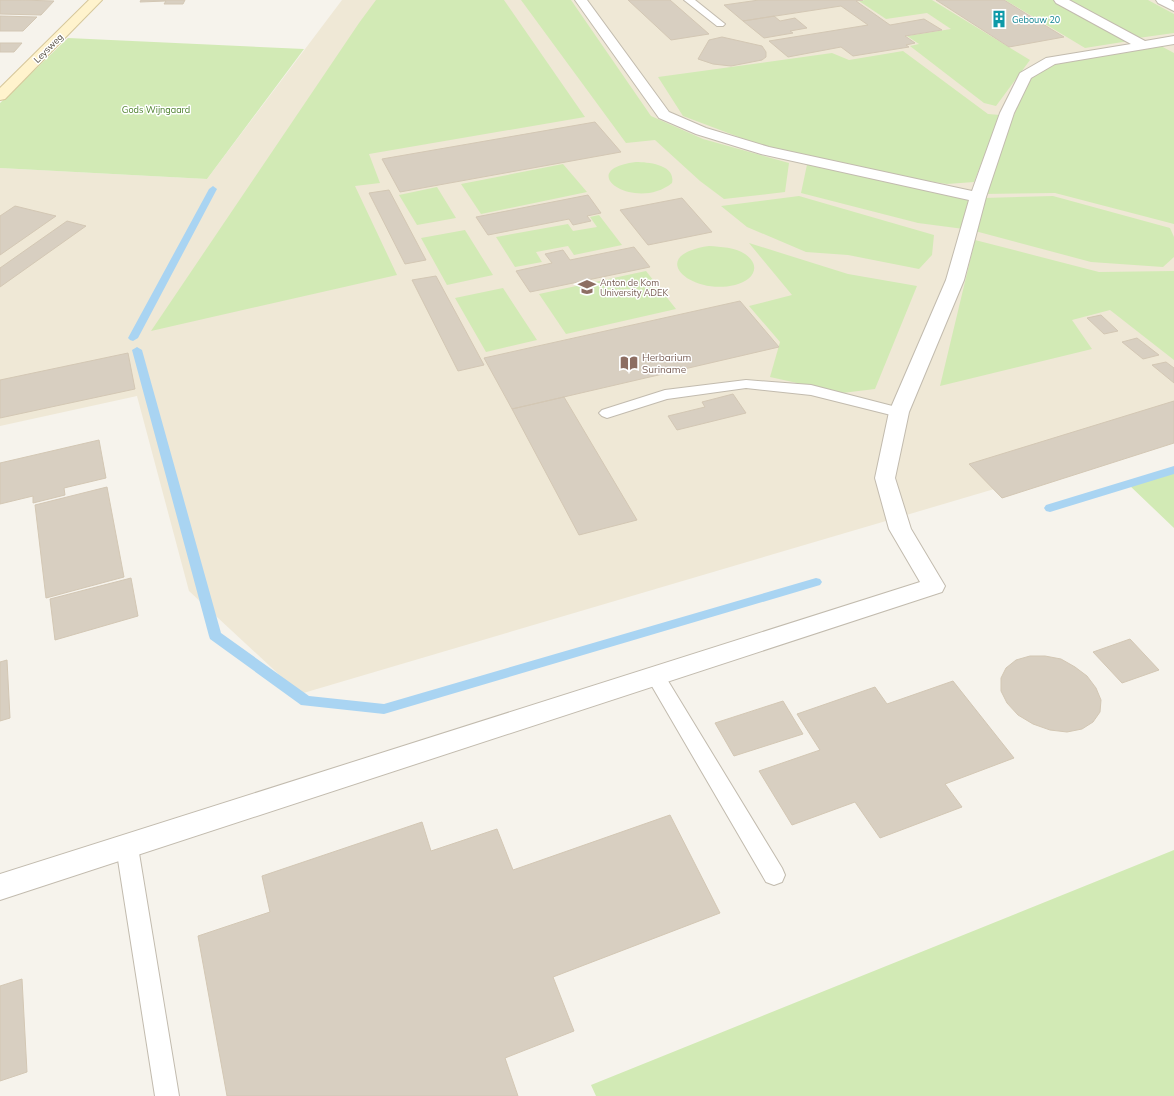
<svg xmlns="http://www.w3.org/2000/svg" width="1174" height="1096" viewBox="0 0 1174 1096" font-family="Mulish,sans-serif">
<rect width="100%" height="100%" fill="#f6f3ec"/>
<!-- education -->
<path fill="#efe8d6" d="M342,0H1174V436L300,694L189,591L137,396L0,426V168L207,179Z"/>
<!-- green -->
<path fill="#d2eab5" d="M376,0H504L585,117L369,154L380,183L355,186L397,275L151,331L359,23Z
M521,0H571L651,116L703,139L789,163L785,192L724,199L700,181L655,140L626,143Z
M865,0H932L1030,60L996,106L984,103L910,46L919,44L907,36L951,29L927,13L886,19L859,1Z
M1005,0H1056L1129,41L1085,48Z
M1066,0H1148L1174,14V33L1138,38Z
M68,38L304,49L207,179L0,168V103Z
M1159,45L1174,53V224L1055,193L982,194L1030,76L1054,63Z
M903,51L988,114L1000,115L974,182L947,184L889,175L760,145L683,116L658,77L832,53L849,60Z
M808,160L971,198L964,229L918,223L801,193Z
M636,162C649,162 676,165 672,183C635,213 572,170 636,162Z
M563,164L587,192L481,214L461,184Z
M437,187L456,218L417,225L399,195Z
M799,196L934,235L932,255L919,269L848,255L806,252L747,227L721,206Z
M1053,196L1170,228L1174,237V257L1163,267L1091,262L975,231L983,198Z
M599,215L622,245L574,255L568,246L536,252L542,262L515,267L496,237L568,224L573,231L597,227L590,217Z
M465,230L493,275L447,285L421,238Z
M975,240L1099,272L1174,271V360L1110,310L1072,320L1092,349L940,386Z
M749,243L848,274L917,286L875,389L842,393L770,377L780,342L749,306L792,295Z
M709,246C721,247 735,247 745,254C763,267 752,281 735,285C690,296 645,255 709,246Z
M646,271L676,309L566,334L539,294Z
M503,288L537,340L486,352L455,298Z
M1174,470V528L1128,484Z
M1174,850V1096H596L591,1085Z"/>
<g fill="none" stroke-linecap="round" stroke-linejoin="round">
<!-- stream -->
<path fill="#a9d4f2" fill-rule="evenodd" d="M213,186L217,189L138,338L133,341L130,340L128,338L209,189Z
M137,347L142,350L221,633L309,696L384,704L816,578L820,579L822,582L820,585L384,714L301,705L210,639L209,636L132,350Z
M1174,466V474L1050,512L1046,511L1044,508L1046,505Z"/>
</g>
<!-- building -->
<path fill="#d8cfc1" stroke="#d3c7b4" d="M0,0H20L54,1L41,15L0,14Z
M141,0H185L183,4H164L166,1L140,2Z
M628,0H670L709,34L671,40Z
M759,0H863L856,1L890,25L924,19L942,30L905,36L915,43L906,45L909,47L853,56L841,47L788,57L769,41L868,25L841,6L743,21L724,5Z
M936,0H1004L1064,37L1009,47Z
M0,16L37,17L23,31H0Z
M774,16L780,21L795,18L807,28L790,31L793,33L764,38L743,21Z
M722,37L762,46L766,52V57L762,60L731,66L713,64L698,59L709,40Z
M0,43H22L14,52H0Z
M595,122L621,152L400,192L382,159Z
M389,190L426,260L405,264L369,193Z
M588,195L601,213L587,216L591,221L573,225L569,219L488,235L476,217Z
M682,198L712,232L648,245L620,210Z
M15,206L56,216L0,255V216Z
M67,221L86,226L0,287V268Z
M634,247L650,267L530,292L516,271L552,263L545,254L563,250L570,260Z
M436,276L484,365L458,371L412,280Z
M740,301L779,347L512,409L484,358Z
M1101,315L1118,331L1104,334L1087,318Z
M1137,338L1159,355L1143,359L1122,342Z
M128,353L135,389L0,418V380Z
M1166,362L1174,368V383L1152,365Z
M733,394L746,413L677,430L668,416L705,407L702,402Z
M564,397L637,520L579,535L512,409Z
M1174,401V443L1002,498L969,464Z
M99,440L106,478L64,488L65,495L33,503V496L0,504V463Z
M107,487L124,577L46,598L35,505Z
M131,578L138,616L55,640L50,599Z
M1130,639L1159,670L1122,683L1093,652Z
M1030,656H1045L1061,659L1075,667L1087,676L1096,688L1101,700L1100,712L1093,722L1082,729L1067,732L1050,730L1033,724L1018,715L1007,703L1001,691V678L1006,668L1016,660Z
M7,660L10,718L0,721V662Z
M953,681L1014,758L945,784L962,807L880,838L855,802L792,825L759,771L820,750L797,714L875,687L887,704Z
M783,701L803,734L734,756L715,723Z
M670,815L720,913L553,977L574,1031L505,1058L518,1096H227L198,936L270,912L262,876L422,822L431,851L497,829L513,870Z
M22,979L27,1072L0,1081V986Z"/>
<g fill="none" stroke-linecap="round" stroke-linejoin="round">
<!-- lane casing -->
<g stroke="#c2bbae" stroke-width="2">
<path id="lane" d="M684,0H695L725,24L723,26H717Z
M746,380L811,385L904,409L907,412L904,415L899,417L811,395L746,388L667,399L607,418L602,416L599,413L602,410L665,390Z
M655,669L662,671L782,868L785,875L782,882L774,885L766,882L646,676L648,671Z
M127,838L135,840L138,847L179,1096H155L116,847L119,840Z"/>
</g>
<!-- street casing -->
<g stroke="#c2bbae" stroke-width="2">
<path id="street" d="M575,0H587L669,112L706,128L769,147L972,191L1000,113L1020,73L1046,58L1131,44L1056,3L1054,0H1069L1145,41L1174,36V44L1055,64L1031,78L1014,113L986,197L964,280L909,412L895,478L911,529L945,586L942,592L0,900V874L920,582L889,529L875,478L889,412L946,280L969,200L761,154L696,134L659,118Z
M1156,0H1171L1174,2V11L1158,3Z"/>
</g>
<!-- secondary casing -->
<g stroke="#d6c79b" stroke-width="2">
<path id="secondary" d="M89,0H102L5,99L0,100V88Z"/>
</g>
<!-- lane -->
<use href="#lane" fill="#fff" fill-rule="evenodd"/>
<!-- street -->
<use href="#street" fill="#fff" fill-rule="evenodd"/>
<!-- secondary -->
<use href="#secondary" fill="#fff3cd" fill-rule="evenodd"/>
</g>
<!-- icons -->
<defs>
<g id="building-bare" transform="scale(1.38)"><path d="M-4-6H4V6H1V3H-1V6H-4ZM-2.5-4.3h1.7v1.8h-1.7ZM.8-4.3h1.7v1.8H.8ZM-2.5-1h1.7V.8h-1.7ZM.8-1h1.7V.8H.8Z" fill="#0f9aa8" stroke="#fff" stroke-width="2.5" paint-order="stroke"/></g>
<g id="university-bare" transform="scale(1.38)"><path d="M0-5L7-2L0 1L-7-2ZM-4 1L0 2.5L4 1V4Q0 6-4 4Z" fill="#8d6e63" stroke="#fff" stroke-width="2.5" paint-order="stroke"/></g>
<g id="library-bare" transform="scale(1.38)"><path d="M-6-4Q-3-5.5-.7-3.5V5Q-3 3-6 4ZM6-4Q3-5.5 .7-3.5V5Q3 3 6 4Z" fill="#8d6e63" stroke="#fff" stroke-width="2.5" paint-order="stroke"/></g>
</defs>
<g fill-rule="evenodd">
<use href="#building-bare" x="999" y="19"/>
<use href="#university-bare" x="587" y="287"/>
<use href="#library-bare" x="629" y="363"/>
</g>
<g text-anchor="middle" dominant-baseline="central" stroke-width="3" stroke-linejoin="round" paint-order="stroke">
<!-- far-culture labels -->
<g font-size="9" fill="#0d838f" stroke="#fff" text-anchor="start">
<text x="1012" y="19">Gebouw 20</text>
</g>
<!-- far-street labels -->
<g font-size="9" fill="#4b4439" stroke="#fff">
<text transform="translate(48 48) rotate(-45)">Leysweg</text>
</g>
<!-- far-park labels -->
<g font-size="9" fill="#4a7f2a" stroke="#fff">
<text x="156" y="109">Gods Wijngaard</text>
</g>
<!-- far-education labels -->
<g font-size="9" fill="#785e54" stroke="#fff" text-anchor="start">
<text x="600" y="282">Anton de Kom<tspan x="600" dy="10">University ADEK</tspan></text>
</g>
<!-- education labels -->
<g font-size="10" fill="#785e54" stroke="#fff" text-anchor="start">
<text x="642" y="357">Herbarium<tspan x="642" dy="12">Suriname</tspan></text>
</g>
</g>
</svg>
